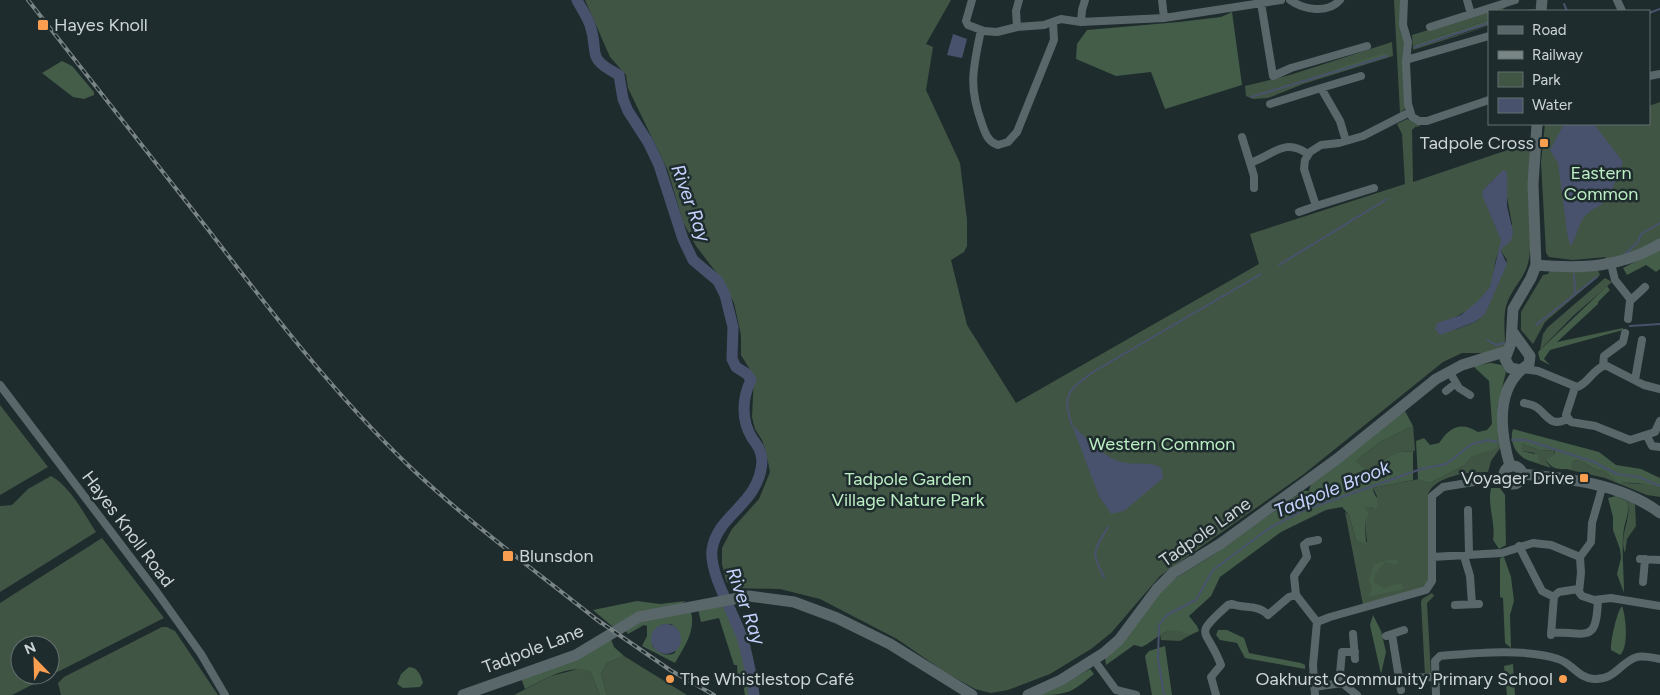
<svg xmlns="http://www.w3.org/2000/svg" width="1660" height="695" viewBox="0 0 1660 695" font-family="Figtree,sans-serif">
<rect width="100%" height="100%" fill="#1f2c2e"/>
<!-- green -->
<path fill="#415544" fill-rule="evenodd" d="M585,0H951L926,44L933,47L926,90L960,163L967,220V246L964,252L951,260L967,325L1016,403L1259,264L1250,234L1405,184L1402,134L1397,124L1407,119L1421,126L1415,127L1412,130L1413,182L1528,143L1532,146L1534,248L1530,249C1529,278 1514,282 1506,306C1503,319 1505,333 1505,346L1487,353H1462L1443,362L1304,474L1160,576L1111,633L1091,649L1050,674L1008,690L991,693L975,689L945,672L897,639L820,599L780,589L733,588L726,581L722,564V548L732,529L759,499L770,472L766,452L762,440L755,429L752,417L754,376L741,355V335L734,303L722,280L696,246L683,222L668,171L628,88L626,75L610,57ZM1495,178L1506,192L1512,224L1501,251L1507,260C1504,271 1486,314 1478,320C1473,324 1463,326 1457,329L1440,322C1459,318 1482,304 1491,285C1494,276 1494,267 1496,259C1498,253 1501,246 1501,240C1501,222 1484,210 1483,190Z
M1394,0H1400V25L1405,41L1406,108L1400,113Z
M1509,5L1503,9L1504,11H1489V20L1416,44L1415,47L1489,26L1413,50L1412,35Z
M1392,42L1393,56L1303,84L1268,98L1253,99L1246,96L1245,86L1290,75Z
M1660,102V240L1645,248L1603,261L1606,257L1573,260L1549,257L1546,253L1541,162L1545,124H1649V106Z
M1550,270L1576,272L1598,270L1600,275L1545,322L1533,344L1521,330V312L1543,275L1548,274Z
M1605,278L1612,282L1573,316L1540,350L1543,334L1548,327Z
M1505,381L1500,397L1501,447L1491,461L1488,472C1469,472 1436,475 1428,494V583L1422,589L1363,605L1345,512L1349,515L1356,540L1367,542L1365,521L1368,512L1365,508L1367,506L1372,508L1377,496L1373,488L1419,479L1430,483L1465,465L1472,457L1486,452L1498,445C1496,423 1495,401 1505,381Z
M0,405L48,467L0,495Z
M1413,426L1415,450L1413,452C1393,448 1383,465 1365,470L1356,461L1380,442Z
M1522,444L1540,450L1554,451L1555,454L1546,461L1551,468L1533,462L1539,461L1534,453L1522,451Z
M1578,460L1597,470L1605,471L1623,483L1647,484L1660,488V497L1647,495L1605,478L1566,469H1572L1573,461Z
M51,476C70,486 84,514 96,532L0,592V506L12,505L28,489Z
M1627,501L1635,503L1636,526L1627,539L1625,553C1618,535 1633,518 1627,501Z
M102,538L164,618L12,695H0V603ZM20,645H50V675H20Z
M1432,593L1434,596L1427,603L1431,675H1425L1421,602L1422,599Z
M162,627H167L175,631L218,695H61L58,683L64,677Z
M1176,629L1192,634L1180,641L1161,640L1160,634Z
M624,656L687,695H607L601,674L607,663Z
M582,668L590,671L600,695H514L551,676Z"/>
<!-- forest -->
<path fill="#435d48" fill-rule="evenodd" d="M1232,12L1242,85L1165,109L1151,72L1116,76L1076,59L1077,44L1087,30L1179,22L1221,17Z
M1489,20V25L1415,47L1416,44Z
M1385,53L1387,57L1326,76L1323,75L1346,65Z
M62,61L72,66L94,92V95L84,99L73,97L42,73Z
M1660,249V269L1656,272L1646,265L1627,275L1623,268Z
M1607,286L1610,290L1598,302V304L1557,342L1623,328V330L1550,350L1544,359L1550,365L1540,360L1538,352Z
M1491,363L1502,365L1506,372L1497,408L1498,445L1495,449L1472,457L1465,465L1430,483L1418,479L1416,441L1424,438L1430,445L1439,443C1450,427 1460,421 1478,432L1487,430L1492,424L1489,381L1473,366Z
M1405,411L1413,426L1380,442L1356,461L1366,470C1384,465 1391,448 1413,452V480L1373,488C1373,496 1382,500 1376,508L1365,507L1369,513L1365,521L1366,544L1356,540L1349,515L1342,507L1326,510L1281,532L1220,577L1211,596L1189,616L1197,626L1199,631L1190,635C1164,624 1162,636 1142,647L1134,645L1106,665L1105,657L1166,584L1213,555L1303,491H1309L1312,479Z
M1513,429L1599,452L1616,465L1641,469L1660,478V488C1646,483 1633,482 1618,483L1605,471L1597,470L1578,460L1573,461L1572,469C1560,469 1553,471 1546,460L1555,454V451L1540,450L1522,444V451L1538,455L1539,462C1522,464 1507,445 1513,429Z
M1491,488H1500L1505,495L1506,545L1499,549L1493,540C1496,523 1487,506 1491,488Z
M1616,496L1627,501C1630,511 1626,519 1624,528C1621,547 1624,573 1624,593L1617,574L1621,558L1620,549L1613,530V517L1608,498Z
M1504,557L1511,577L1514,601L1510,615L1511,648L1505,643L1503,598L1500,597V558Z
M1392,559L1397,560V564L1385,562L1375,574L1374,582L1383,588L1401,583L1404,589L1368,597L1372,589L1369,581L1374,564Z
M637,601L660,604L686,601L681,604C655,609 634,613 613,627L593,610Z
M723,606L728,610L742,653L750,695H745L743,684L738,685L737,665H734L719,618L701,622L698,609Z
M1622,606C1626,616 1629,648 1620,655L1611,650C1610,643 1617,611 1622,606Z
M691,612C696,631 684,647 675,663L642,646L647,636V626L644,625L628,634L624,628L642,619ZM663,624H671L677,629L675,653C665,657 660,653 652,646Z
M1373,615L1381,631L1386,652L1381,674L1370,625Z
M1218,630H1227L1244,638L1249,653L1301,663L1305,665V669L1245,658L1237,643L1220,640L1216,635Z
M611,639L614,647L624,656L607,663L601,674L607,695H600L590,671C567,664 544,680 525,689L521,678Z
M1165,646L1172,695H1152L1145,656L1149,651Z
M1513,664L1515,695H1507L1504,666Z
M409,667C418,667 421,676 423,683L420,687L403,688L397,684L401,674Z
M1090,669L1094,674C1071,693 1068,695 1037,695L1058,687Z"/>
<!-- water -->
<path fill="#49526d" d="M953,34L967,39L962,58L947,55Z
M1564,124H1594L1623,162L1609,197C1603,206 1592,208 1584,217C1577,226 1577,237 1571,246L1568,239L1558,163L1550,150Z
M1503,170L1507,172V206L1513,232L1511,241L1503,247L1501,251L1507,264L1485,314L1475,322L1440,335L1435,329L1437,323L1461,315L1479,300L1490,287L1501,240L1482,195L1483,190Z
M1072,425C1086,437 1100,454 1118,461C1133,467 1149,459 1162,469L1163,478L1124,511L1110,514V512L1099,496Z
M651 639a15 15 0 1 1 30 0a15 15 0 1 1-30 0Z"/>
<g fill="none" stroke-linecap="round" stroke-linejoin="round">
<!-- stream -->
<path stroke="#49526d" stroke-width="2" d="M1564,4L1567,11
M1527,11L1533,10
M1649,13L1660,9
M1415,47L1489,23
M1251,97L1387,56
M1625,254L1638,242L1641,234L1660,223
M1279,265L1387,199
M1574,274L1575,294
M1536,325L1597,277
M1630,326L1660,324
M1487,340L1496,345L1504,343
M1072,425C1061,394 1069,390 1093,372L1261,274
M1512,440H1526L1594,462L1617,474L1639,477L1660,486
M1104,577C1090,551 1094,552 1108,527
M1164,695L1158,658L1159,625L1167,615L1196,600L1213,570L1268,529L1302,511L1421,469L1446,464L1472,444L1488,440L1497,442"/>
<!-- river -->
<path stroke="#49526d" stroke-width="11" d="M577,0C581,8 587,16 590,25C600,54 584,57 619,75L623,99L628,111L648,142L659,165L683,239L693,260L718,281L725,295L733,327L732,359L736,367L747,374L751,380C742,398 741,420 752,438C758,446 762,452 762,462C759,505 717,514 712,550C709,575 736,616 744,643C748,659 752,678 754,695"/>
<!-- street -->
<path stroke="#59676a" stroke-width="8" d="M972,0L966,21L968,25L984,31L997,32L1017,27L1044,25L1061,19L1081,22L1164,18L1281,0
M1162,0L1164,18
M1290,0C1304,10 1328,14 1340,0
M1404,0L1403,25L1408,42L1406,63L1408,104L1412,117L1419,121H1427L1489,100
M1467,0L1471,14L1515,0
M1617,0L1622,11
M1261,3L1273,76L1291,68L1367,46
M1081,22L1082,10L1085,0
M1017,27L1016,11L1019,0
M1430,27L1471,14
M981,30C973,69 968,86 982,124C985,133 988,142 998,145L1008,142L1017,132L1054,40L1053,22
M1406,60L1489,36
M1649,76L1660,74
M1321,88L1361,76
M1270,104L1321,88L1340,121L1346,141
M1242,137L1250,163C1274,155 1284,137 1308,154
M1250,163L1254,176V188
M1374,188L1316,206L1304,169L1305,160L1310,152L1321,145L1339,143L1363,136L1410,112
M1299,212L1316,206
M1611,264L1615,280L1631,300
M1628,319L1630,301L1645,287
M1603,366L1604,356L1623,342L1625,333
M1523,369L1538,371L1577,387C1588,384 1591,371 1605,365L1644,385L1660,389
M1449,371L1459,388L1470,395
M1635,380L1642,340
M0,385L156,591L201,654L225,695
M1575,387L1566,415L1571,422L1595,426L1630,440L1655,432L1660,421
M1446,391L1456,383
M1524,403C1528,404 1533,405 1536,407C1547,414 1550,428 1567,419
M1647,436L1652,446L1660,447
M1602,488L1592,523L1591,542L1580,557L1581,573L1579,592L1582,596L1594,600L1611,598L1660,606
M1468,510L1469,554
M1519,546L1542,591L1554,597
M1464,556L1470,576L1472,604
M1432,557L1502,553L1533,543L1551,545L1580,557
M1640,559L1660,560
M1643,582L1645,559
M1296,595L1294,576L1307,557L1304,545L1308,542L1318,540
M1455,605L1479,604
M1551,632C1589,633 1596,643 1598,600
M1353,634L1355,659
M1392,635L1401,690
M1551,635L1554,596L1559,592L1578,589
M1386,636L1404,630
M1094,660L1116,690L1136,695
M1400,678L1435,677
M1339,684L1342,652H1355
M1314,687L1342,683L1357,695
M1216,695L1211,677L1221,665C1207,627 1191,638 1228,605L1232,604C1244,609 1258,604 1268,615L1289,597L1296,595L1317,622
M1315,695L1313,665L1317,622L1330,617L1426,590L1432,581V496L1443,487L1504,477
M1436,695L1435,661L1440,656C1475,653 1525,648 1558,659C1572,663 1578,678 1594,679C1616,680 1620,662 1637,657C1644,655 1653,658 1660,659"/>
<!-- secondary -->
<path stroke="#59676a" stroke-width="11" d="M1541,11L1542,0
M1536,265C1581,269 1620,268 1660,244
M1512,331L1530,356L1529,364L1521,370L1510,368L1505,359L1511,343L1513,309L1531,278L1536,265L1533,184L1537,124
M1504 475a9 9 0 1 1 18 0a9 9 0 1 1-18 0Z
M1510,466C1501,435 1495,394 1521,370
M1522,474C1568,478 1622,484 1660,513
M463,695L576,655L639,617L749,596L794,602L837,618L890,644L972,695
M1028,695L1061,680L1104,653L1119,640L1157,589L1173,573L1220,544L1337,459L1436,379L1462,365L1507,351"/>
<!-- rail casing -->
<g stroke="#7a8586" stroke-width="4">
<path id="rail" d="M28,0C89,78 150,155 210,232C272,313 335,395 409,466C469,523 536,571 601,623
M596,619L670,670L714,695"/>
</g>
<!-- rail -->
<use href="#rail" stroke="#1f2c2e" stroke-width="2" stroke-dasharray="5.5" stroke-linecap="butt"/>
</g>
<!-- markers -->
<g fill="#fb9e50" stroke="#1f2c2e" stroke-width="2">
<rect x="37" y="19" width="12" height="12" rx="2.5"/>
<rect x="1539" y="138" width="10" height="10" rx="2.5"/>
<rect x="1579" y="473" width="10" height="10" rx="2.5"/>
<rect x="502" y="550" width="12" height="12" rx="2.5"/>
<circle cx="670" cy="679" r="5"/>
<circle cx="1563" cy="679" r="5"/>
</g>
<g text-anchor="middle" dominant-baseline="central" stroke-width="5" stroke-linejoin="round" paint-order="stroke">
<!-- poi labels -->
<g font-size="18" fill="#cdd5d6" stroke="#1f2c2e" text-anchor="start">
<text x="54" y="25">Hayes Knoll</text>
<text x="1534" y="143" text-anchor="end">Tadpole Cross</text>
<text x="1574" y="478" text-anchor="end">Voyager Drive</text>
<text x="519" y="556">Blunsdon</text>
<text x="680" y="679">The Whistlestop Café</text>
<text x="1553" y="679" text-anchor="end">Oakhurst Community Primary School</text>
</g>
<!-- park labels -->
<g font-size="18" fill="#bceec4" stroke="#1f2c2e">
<text x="1601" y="173">Eastern<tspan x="1601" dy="21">Common</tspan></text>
<text x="1162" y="444">Western Common</text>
<text x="908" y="479">Tadpole Garden<tspan x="908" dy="21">Village Nature Park</tspan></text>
</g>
<!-- street labels -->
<g font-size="18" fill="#cdd5d6" stroke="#1f2c2e">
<text transform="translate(128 529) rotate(53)">Hayes Knoll Road</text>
<text transform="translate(1205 532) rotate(-35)">Tadpole Lane</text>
<text transform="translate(533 649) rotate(-21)">Tadpole Lane</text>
</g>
<!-- water labels -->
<g font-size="19" font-style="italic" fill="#c5d3fe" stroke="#1f2c2e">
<text transform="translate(691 203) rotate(70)">River Ray</text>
<text transform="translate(1332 489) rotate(-22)">Tadpole Brook</text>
<text transform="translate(746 606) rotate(70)">River Ray</text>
</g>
</g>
<!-- legend -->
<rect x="1488" y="10" width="162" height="115" fill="#1f2c2e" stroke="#657071"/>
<rect x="1498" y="26" width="25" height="8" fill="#59676a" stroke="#657071"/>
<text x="1532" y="35" font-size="15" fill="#cdd5d6">Road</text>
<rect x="1498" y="51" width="25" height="8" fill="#7a8586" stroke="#657071"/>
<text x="1532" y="60" font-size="15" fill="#cdd5d6">Railway</text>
<rect x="1498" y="72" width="25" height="15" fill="#415544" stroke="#657071"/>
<text x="1532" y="85" font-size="15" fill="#cdd5d6">Park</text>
<rect x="1498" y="98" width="25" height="15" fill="#49526d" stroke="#657071"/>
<text x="1532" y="110" font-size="15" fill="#cdd5d6">Water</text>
<!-- north arrow -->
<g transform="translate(35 660) rotate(337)"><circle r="24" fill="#1f2c2e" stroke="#657071"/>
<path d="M0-4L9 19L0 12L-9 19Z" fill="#fb9e50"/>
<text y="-8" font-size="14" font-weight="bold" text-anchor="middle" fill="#cdd5d6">N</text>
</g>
</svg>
